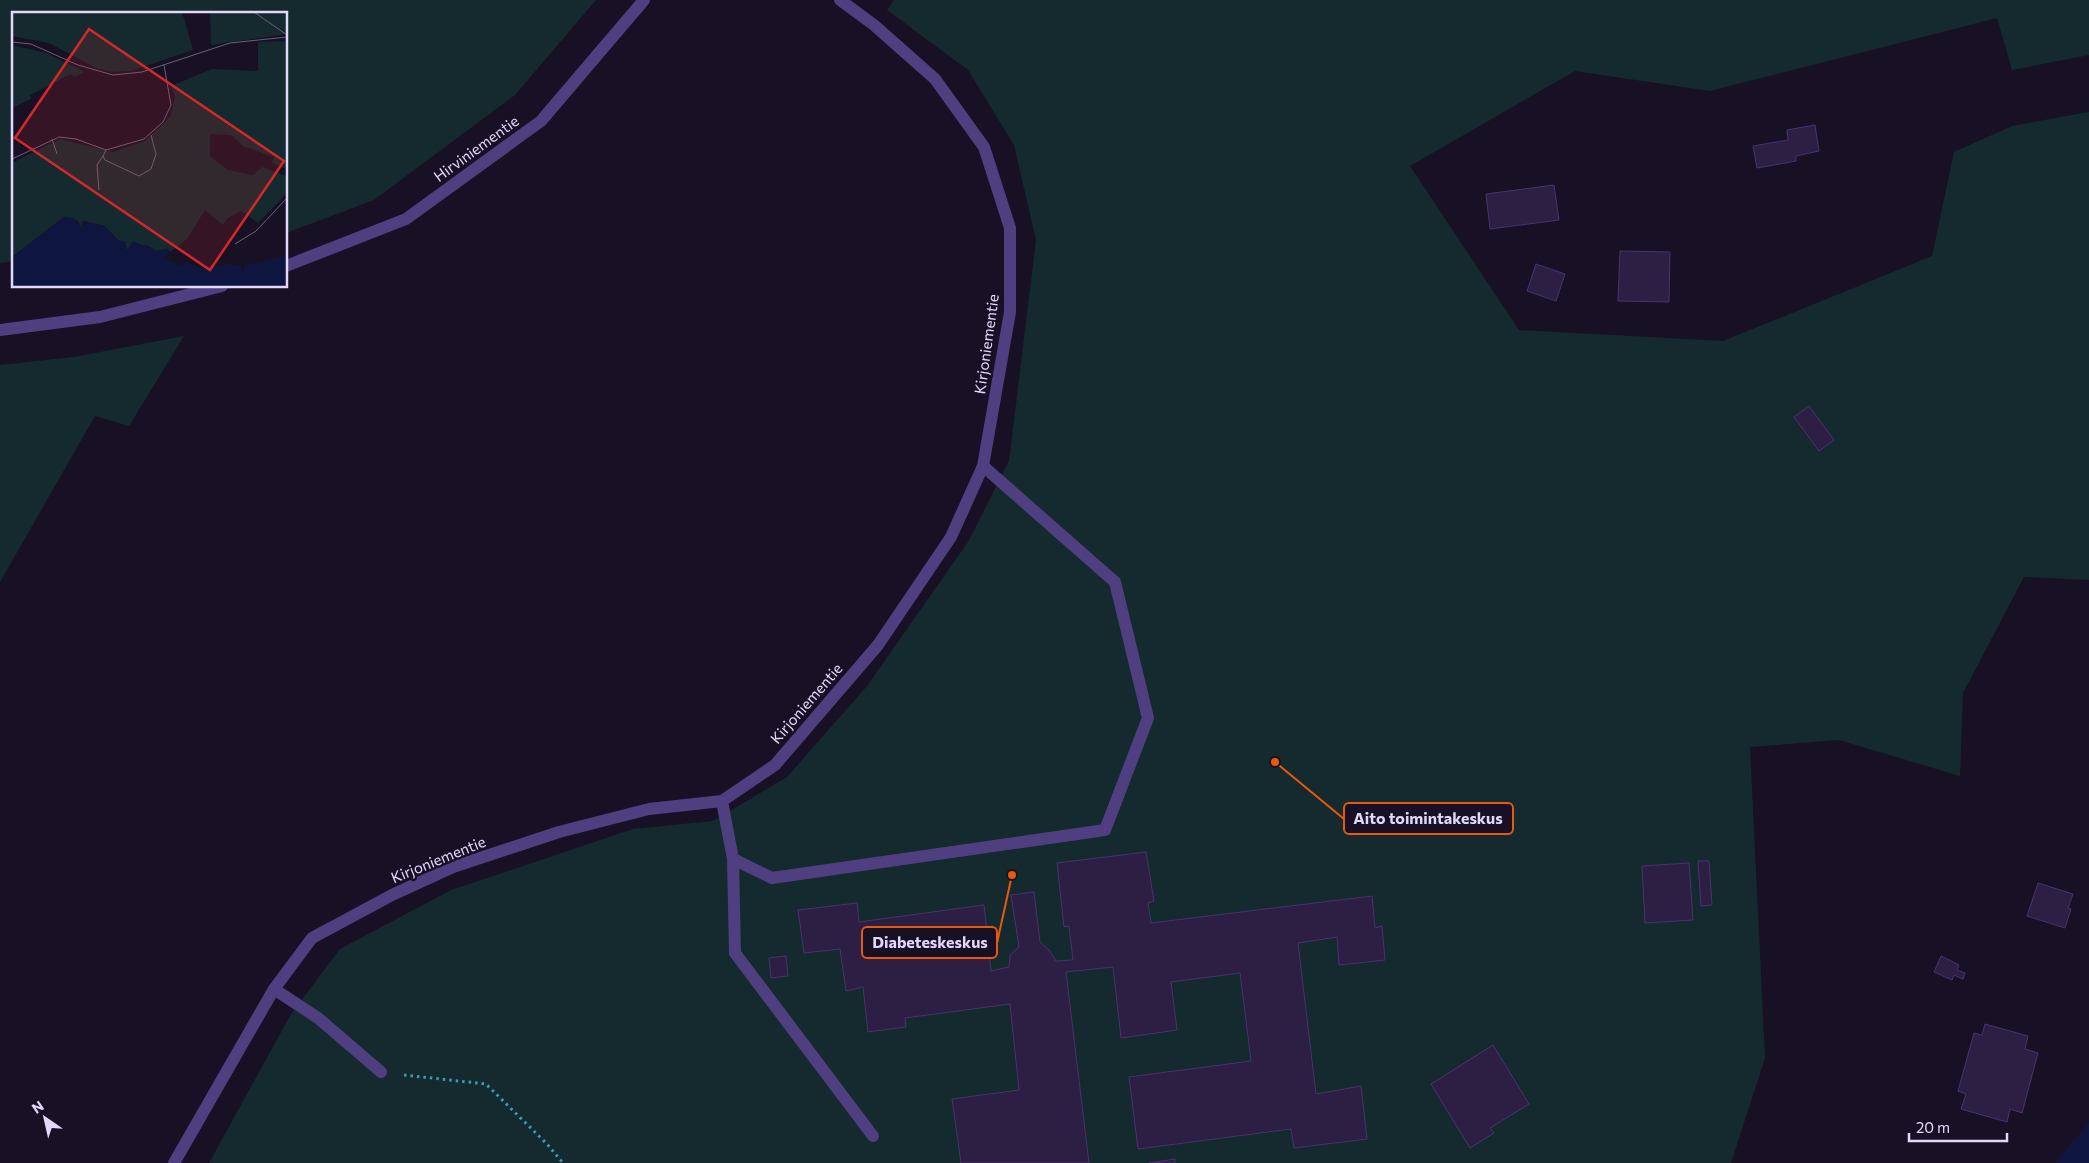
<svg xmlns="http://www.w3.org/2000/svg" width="2089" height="1163" viewBox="0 0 2089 1163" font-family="Commissioner,sans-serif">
<rect width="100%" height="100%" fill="#181125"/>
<!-- green -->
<path fill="#142a2e" d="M0,0H596L515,95L374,200L286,233V14H14V261L0,263Z
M894,0H2089V55L2012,70L1997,18L1710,91L1575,71L1410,166L1519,330L1723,341L1932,256L1954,152L2012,126L2089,112V580L2024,577L1963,693L1960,776L1839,740L1750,747L1765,1058L1731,1163H209L291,1014L340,949L451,890L633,829L713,821L787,777L867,686L968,542L1009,461L1036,240L1014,145L968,70L887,10Z
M184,336L129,426L95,416L0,582V365L74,357Z"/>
<!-- water -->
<path fill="#0e1640" d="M2089,1123V1163H2055Z"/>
<!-- building -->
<path fill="#2d1e44" stroke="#4a326e" d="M1815,125L1819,151L1796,156V161L1757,168L1753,146L1788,140L1787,130Z
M1554,185L1559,220L1490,229L1486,194Z
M1620,251L1670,252L1669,302L1618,301Z
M1536,264L1565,274L1556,301L1527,291Z
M1809,406L1834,440L1819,451L1794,417Z
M1146,852L1154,901L1148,903L1151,923L1372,896L1375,928L1382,926L1385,960L1339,965L1337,937L1298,943L1316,1094L1361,1086L1367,1139L1294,1148L1291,1129L1138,1149L1129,1077L1251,1061L1240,973L1171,982L1177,1030L1121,1038L1113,967L1066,972L1089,1163H961L952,1099L1019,1090L1010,1004L905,1018L906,1027L868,1032L863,987L846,991L840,949L804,953L798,910L857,903L859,922L984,905L991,971L1009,967L1010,955L1019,947L1011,895L1034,892L1040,942L1049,950L1056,961L1073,960L1069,926L1064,927L1057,863Z
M1698,861H1709L1712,905L1701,906Z
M1689,863L1693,920L1645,923L1642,866Z
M2038,883L2073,894L2068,908L2071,909L2065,928L2027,916Z
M786,956L788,976L771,978L769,958Z
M1941,956L1959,965L1957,970L1965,973L1963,979L1954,975L1952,980L1934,972Z
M1985,1024L2028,1036L2025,1049L2038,1053L2022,1113L2010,1109L2007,1122L1961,1109L1966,1094L1958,1091L1974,1033L1982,1035Z
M1493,1045L1529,1104L1490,1128L1494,1133L1470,1148L1431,1084Z
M1175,1159V1163H1149Z"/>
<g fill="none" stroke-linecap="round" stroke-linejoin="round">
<!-- path -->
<path stroke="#399eaf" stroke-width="3" stroke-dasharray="2.5 4" stroke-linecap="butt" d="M404,1075L486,1084L547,1144L563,1163"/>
<!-- minor -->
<path stroke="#4f3f80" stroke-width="12" d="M286,266L406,219L541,121L644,0
M0,330L100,317L222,286
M722,801L733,859L772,878L1105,830L1148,718L1115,582L983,466
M733,859L735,953L873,1136
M274,989L318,1018L381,1072
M174,1163L274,989L312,938L392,895L453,867L559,832L649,809L722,801L775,765L878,645L951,537L983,466L1010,312V228L984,147L935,79L874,25L840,0"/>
</g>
<g text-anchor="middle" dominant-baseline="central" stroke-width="5" stroke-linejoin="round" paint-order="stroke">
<!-- street labels -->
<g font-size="15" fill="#e3d7fc" stroke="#181125">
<text transform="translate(476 148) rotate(-36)">Hirviniementie</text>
<text transform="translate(986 344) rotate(-82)">Kirjoniementie</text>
<text transform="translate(806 703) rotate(-49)">Kirjoniementie</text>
<text transform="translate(438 859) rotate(-22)">Kirjoniementie</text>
</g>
</g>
<!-- overview -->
<g transform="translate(12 12)">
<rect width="275" height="275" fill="#181125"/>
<path d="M0,0H170L181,38L119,59L99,60L84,56L37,31L0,24ZM198,0H275V22L199,33ZM275,29V157L260,151L262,145L231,134L219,123L198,122V144L216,158L241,163L250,155L275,164V181L246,211L229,199L216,206L211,213L193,198L175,227L158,240L155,237L144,239L135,233L115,238L93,214L72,209L69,211L71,219L66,209L52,205L0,245V151L48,127L101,140L133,129L158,105L163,85L159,74L200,57L246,59V30ZM0,33L34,41L73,60L62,65L59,62L18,83L19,87L0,96Z" fill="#142a2e"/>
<path d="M52,205L62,206L71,219L70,210L93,214L105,228L113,229L115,238L121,229L144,239L155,237L158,240L151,247L163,251L166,255L174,250L189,257L216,252L229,254L231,263L233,254L275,243V275H0V245Z" fill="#0e1640"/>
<path fill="none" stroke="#69607b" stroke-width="1" d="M242,0L275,23M0,30L19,32L66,53L101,63L130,60L218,31L275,25M40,127L45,142M94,138L91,144L93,148L127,164L139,157L144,142L139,123M0,147L47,125L64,127L94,138L132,127L151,110L159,93L152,53M87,178L85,153L91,144M223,232L244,219L275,186"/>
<path fill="#d62828" fill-opacity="0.15" stroke="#d62828" stroke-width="2.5" d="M77,17L272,149L198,258L3,126Z"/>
<rect width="275" height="275" fill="none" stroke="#e3d7fc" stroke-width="2.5"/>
</g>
<!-- callouts -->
<path fill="none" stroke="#e8590c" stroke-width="2" d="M1275 762L1344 819M1012 875L997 943"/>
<g fill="#e8590c" stroke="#181125" stroke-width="2">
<circle cx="1275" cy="762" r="5"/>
<circle cx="1012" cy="875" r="5"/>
</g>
<g fill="#181125" stroke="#e8590c" stroke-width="2">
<rect x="1344" y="803" width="169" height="31" rx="5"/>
<rect x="862" y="927" width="135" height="31" rx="5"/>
</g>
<g font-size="16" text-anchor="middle" font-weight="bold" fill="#e3d7fc">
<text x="1428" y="824">Aito toimintakeskus</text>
<text x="930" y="948">Diabeteskeskus</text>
</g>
<!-- north arrow -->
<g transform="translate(45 1118) rotate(326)" stroke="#181125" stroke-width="4" paint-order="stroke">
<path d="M0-4L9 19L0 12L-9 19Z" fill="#e3d7fc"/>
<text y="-8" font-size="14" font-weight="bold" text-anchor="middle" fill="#e3d7fc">N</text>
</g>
<!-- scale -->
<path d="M1909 1133v8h98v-8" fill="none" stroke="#e3d7fc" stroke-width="2.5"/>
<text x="1916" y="1133" font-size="15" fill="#e3d7fc" stroke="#181125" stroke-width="4" paint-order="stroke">20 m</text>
</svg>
